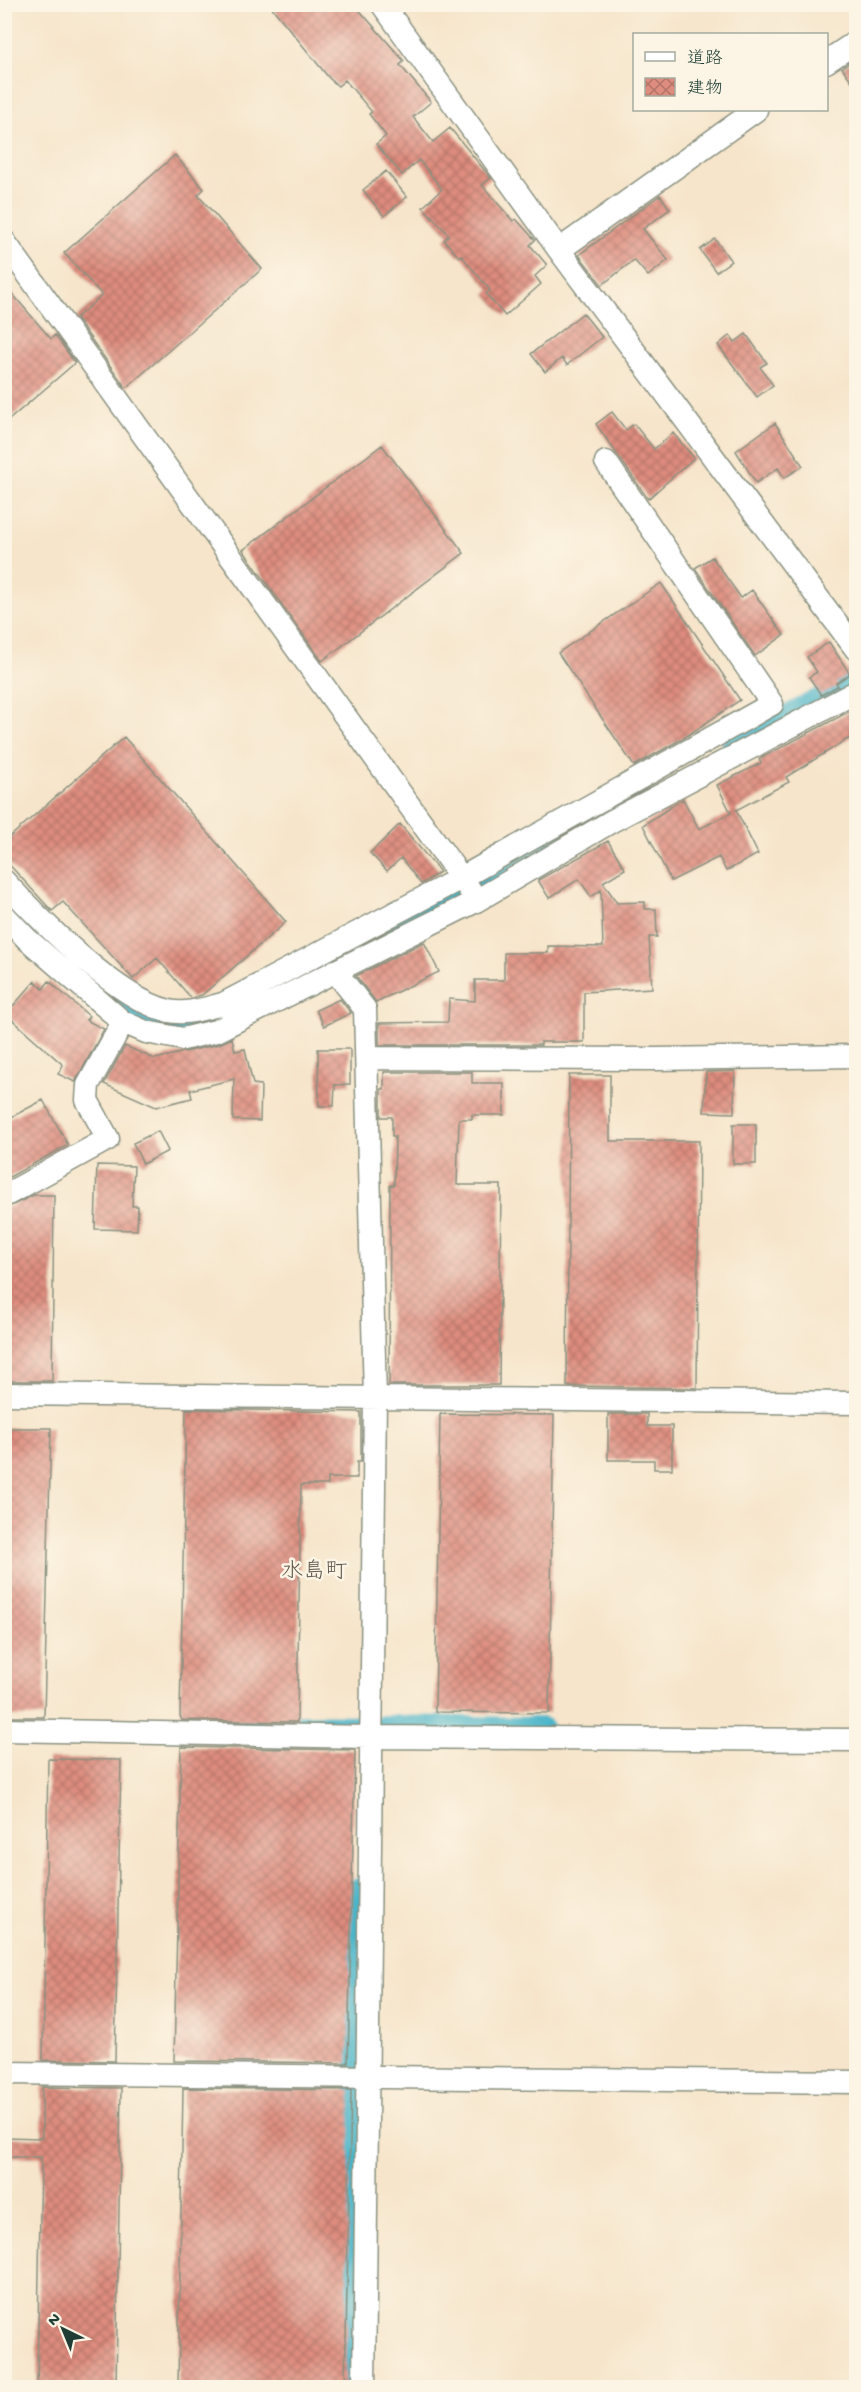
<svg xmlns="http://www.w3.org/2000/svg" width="861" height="2392" viewBox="0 0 861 2392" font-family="'Gochi Hand','Klee One',sans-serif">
<defs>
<pattern id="building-cross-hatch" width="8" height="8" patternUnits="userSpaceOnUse" patternTransform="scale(1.5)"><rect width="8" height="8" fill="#de8c7e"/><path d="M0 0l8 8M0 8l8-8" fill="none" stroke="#b37468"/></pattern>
</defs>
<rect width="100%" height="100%" fill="#fcf5e5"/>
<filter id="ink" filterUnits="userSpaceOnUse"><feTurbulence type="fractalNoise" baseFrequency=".0167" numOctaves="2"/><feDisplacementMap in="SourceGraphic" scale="12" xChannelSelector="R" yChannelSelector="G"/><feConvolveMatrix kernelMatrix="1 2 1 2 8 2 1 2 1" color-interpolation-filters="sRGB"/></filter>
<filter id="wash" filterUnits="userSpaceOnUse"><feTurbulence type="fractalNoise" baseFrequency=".008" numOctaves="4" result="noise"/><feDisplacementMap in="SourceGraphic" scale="24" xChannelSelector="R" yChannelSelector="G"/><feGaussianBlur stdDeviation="1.35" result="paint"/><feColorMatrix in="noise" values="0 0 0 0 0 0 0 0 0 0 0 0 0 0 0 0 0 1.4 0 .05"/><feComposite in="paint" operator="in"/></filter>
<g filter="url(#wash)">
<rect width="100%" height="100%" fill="#f6e5cb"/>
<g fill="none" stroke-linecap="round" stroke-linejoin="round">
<!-- canal -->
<path stroke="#4bb5c9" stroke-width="20" d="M731,745L856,678
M325,965L595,819
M82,973C128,1010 157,1038 219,1020
M217,1723L362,1725
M381,1725L543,1727
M355,2065L359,1887
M351,2388L356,2083"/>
</g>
<g id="blocks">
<!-- building -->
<path fill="url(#building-cross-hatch)" d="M269,4H354L404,61L400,65L431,102L413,117L433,142L450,128L491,178L482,185L513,221L516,219L535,240L530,245L547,265L535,276L541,284L505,316L486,294L490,290L461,255L459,257L444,240L449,235L423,207L442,189L419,160L402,175L376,144L386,136L369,114L372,112L345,80L338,86L329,78Z
M856,58V87L842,68Z
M175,155L204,189L198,195L262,269L126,388L76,318L102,295L64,253Z
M386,171L407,197L384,216L363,190Z
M660,195L670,209L643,229L668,260L648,276L634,260L602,285L579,255Z
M715,239L731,261L716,272L700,250Z
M4,284L51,339L55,335L75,363L4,424Z
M583,313L602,337L567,365L562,358L545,372L531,354Z
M746,334L767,363L760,367L773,385L757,397L718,345L730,335L735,342Z
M612,412L626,430L634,424L654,449L673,433L694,458L648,499L596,424Z
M775,423L803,466L784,478L778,468L756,483L736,451Z
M382,445L464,553L322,661L243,550Z
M712,557L741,598L752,590L784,635L755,656L695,568Z
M661,583L740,700L685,737L634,766L558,653Z
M829,642L850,674L836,683L838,686L821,695L809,677L817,672L807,657Z
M852,710L856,718V734L786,777L789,782L736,810L758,854L726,871L719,857L671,881L643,825L683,799L699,829L731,813L717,785L761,763L759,759Z
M124,737L286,922L202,995L191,998L157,958L133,979L63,902L52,911L4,859V842Z
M400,824L440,872L421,884L401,858L387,871L370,853Z
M608,841L625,869L603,882L617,903L645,902V909H656L657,937H649L652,988L584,992V1042H541V1045H379V1023L448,1022L449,999L475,1001V980H504V953H548V946L603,947L601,890L591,897L579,879L549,898L538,880Z
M424,942L439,972L376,1002L356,976Z
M35,981L43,989L49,981L89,1016L86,1020L104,1029L75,1082L58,1074L63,1065L6,1014Z
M340,999L351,1013L324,1026L316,1010Z
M232,1038L235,1051L245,1049L253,1084L261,1085L260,1121L233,1120L234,1079L190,1090L192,1098L156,1107L104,1084L125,1046L155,1059L219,1044Z
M318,1049H350V1084L335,1085L334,1106H319Z
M735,1071L734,1113L704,1112L706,1072Z
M384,1072H472V1083H504V1115H472V1119H459L457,1185H501L499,1385H389L390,1185H394L395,1136H392V1117H381V1089H384Z
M569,1075H610V1141H699L697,1388L567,1386Z
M43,1100L68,1145L4,1180V1121Z
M733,1124H756V1164H733Z
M158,1131L168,1151L143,1164L133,1143Z
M97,1165L134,1166L132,1206H138L137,1230L95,1229Z
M34,1195H54L52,1381H4V1209Z
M186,1409L361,1412V1462H357V1478H328V1485H301L297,1722L182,1720L180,1716Z
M440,1414L554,1415L549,1713L435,1712Z
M608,1414H647V1426H672V1469H654V1460H608Z
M4,1428H51L44,1717H4Z
M181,1747L355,1750L348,2063L174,2061Z
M48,1759L121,1760L115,2061L43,2060Z
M42,2087L121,2088L116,2388H37L41,2157H4V2137L42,2138Z
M183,2088L351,2090L345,2388H178Z"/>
</g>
</g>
<g filter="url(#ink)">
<use href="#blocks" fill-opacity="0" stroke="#8a9180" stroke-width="1.5"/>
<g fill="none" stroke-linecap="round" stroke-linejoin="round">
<!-- minor casing -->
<g stroke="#8a9180" stroke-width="25">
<path id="minor" d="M382,4L559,250L856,649
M826,62L856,42
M4,241L470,890
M559,250L756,110
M4,881C41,921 117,999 169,1011C187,1015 206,1008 223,1004L463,877L772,704L606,462
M4,915L27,939L123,1022L146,1032L183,1039L216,1031L476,901L612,821L856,692
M335,971L365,1009L375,1398L364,2388
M368,1058L656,1059L856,1056
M4,1196L108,1139L87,1100L88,1085L123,1022
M4,1394L856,1403
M4,1730L370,1737L856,1740
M4,2073L856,2082"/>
</g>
<!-- minor -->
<use href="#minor" stroke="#fff" stroke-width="22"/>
</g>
</g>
<g text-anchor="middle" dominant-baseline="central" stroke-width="5" stroke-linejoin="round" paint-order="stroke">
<!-- quarter labels -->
<g font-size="22" fill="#62594e" stroke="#fcf5e5">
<text x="314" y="1573">水島町</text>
</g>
</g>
<!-- margin -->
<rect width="861" height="2392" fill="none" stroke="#fcf5e5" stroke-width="24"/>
<!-- legend -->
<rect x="633" y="33" width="195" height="78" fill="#fcf5e5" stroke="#a4ab9e" stroke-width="1.5"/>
<rect x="645" y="52" width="30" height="9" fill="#ffffff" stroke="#a4ab9e" stroke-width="1.5"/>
<text x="687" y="63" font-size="18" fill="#1f3d34">道路</text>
<rect x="645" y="78" width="30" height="18" fill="url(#building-cross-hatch)" stroke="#a4ab9e" stroke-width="1.5"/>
<text x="687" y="93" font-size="18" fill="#1f3d34">建物</text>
<!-- north arrow -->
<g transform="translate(63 2329) rotate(317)" stroke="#fcf5e5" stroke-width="4.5" paint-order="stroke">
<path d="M0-4.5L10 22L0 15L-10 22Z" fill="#1f3d34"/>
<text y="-9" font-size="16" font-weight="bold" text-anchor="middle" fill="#1f3d34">N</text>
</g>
</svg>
